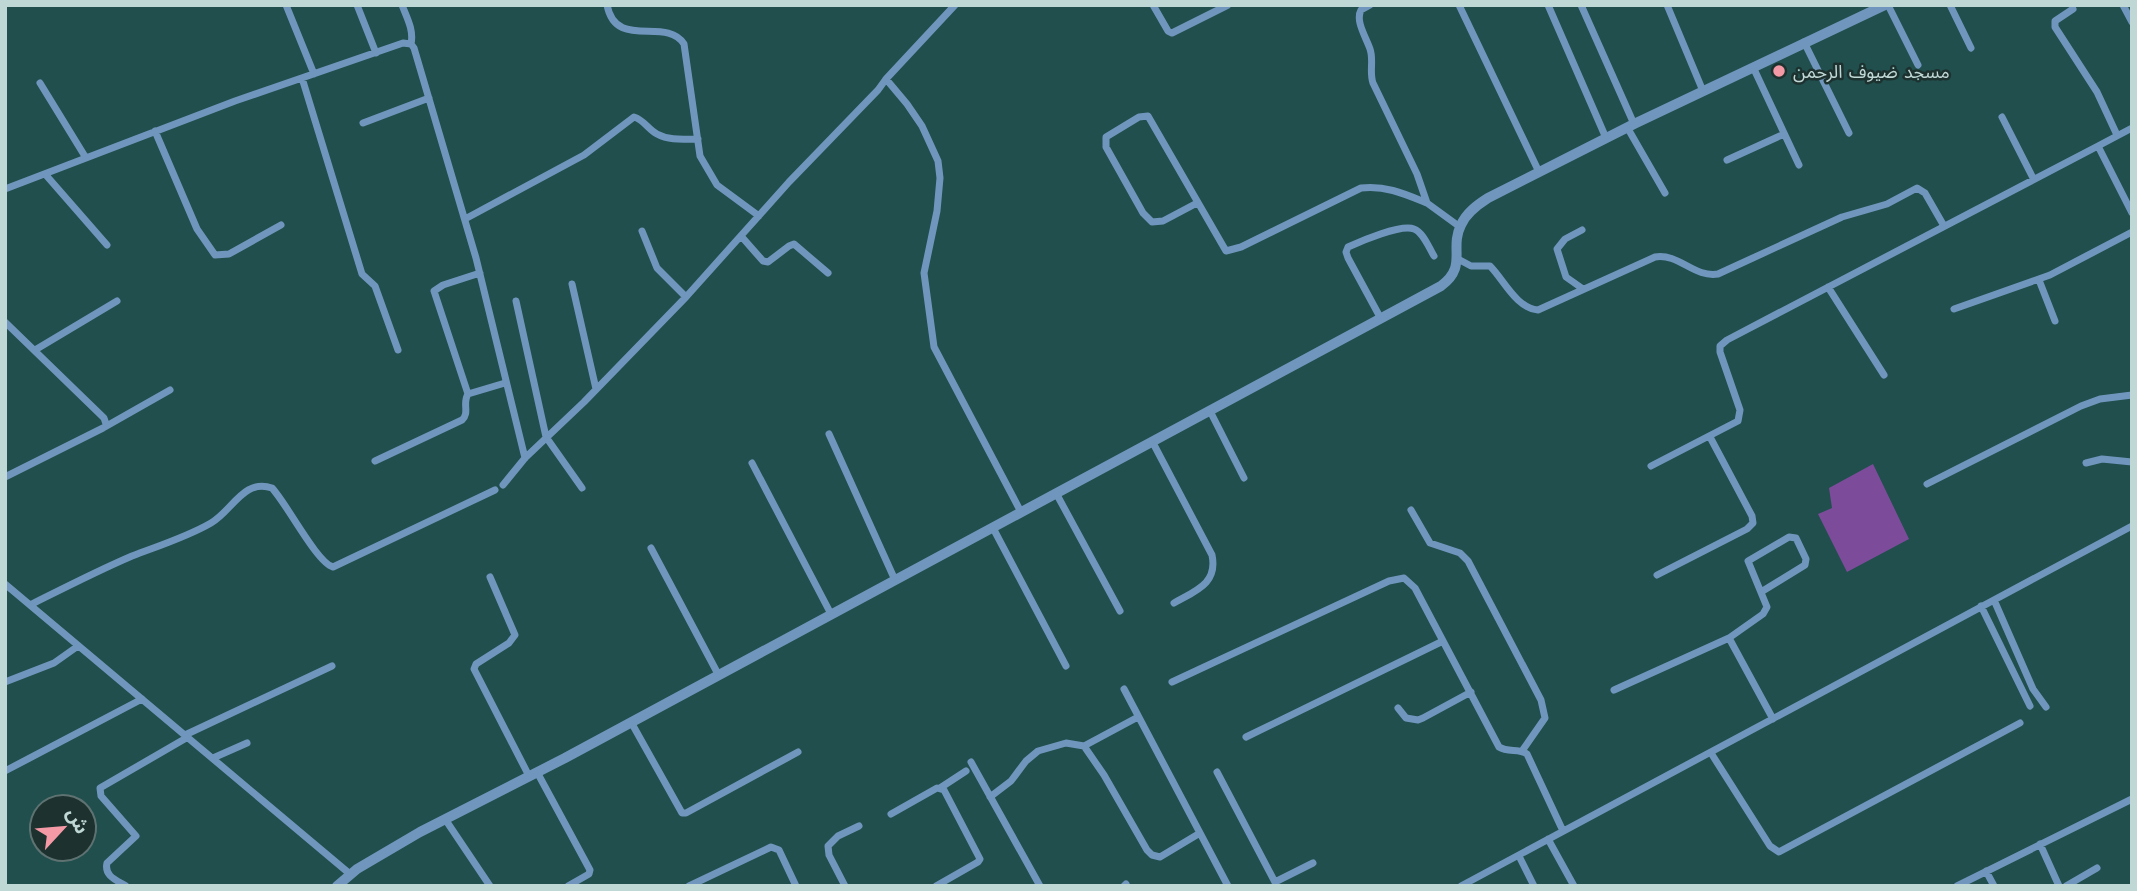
<svg xmlns="http://www.w3.org/2000/svg" width="2137" height="891" viewBox="0 0 2137 891" font-family="'Work Sans','Noto Sans Arabic',sans-serif">
<rect width="100%" height="100%" fill="#204f4d"/>
<!-- green -->
<path fill="#7c4c9b" d="M1873,464L1909,539L1847,572L1818,514L1832,508L1829,488Z"/>
<g fill="none" stroke-linecap="round" stroke-linejoin="round">
<!-- minor -->
<path stroke="#7196bd" stroke-width="7" d="M286,5L314,74
M357,5L376,53
M402,5C407,18 414,30 411,44L414,48L476,258L525,458
M607,5C616,51 666,16 684,44L700,156L717,185L759,216
M1153,5L1168,31L1172,33L1228,5
M1370,5L1361,10C1355,21 1366,37 1370,49C1374,60 1369,72 1373,83L1417,174L1427,203L1460,227
M1459,5L1539,172
M1548,5L1606,138
M1581,5L1634,124
M1667,5L1703,91
M1888,5L1918,65
M1950,5L1971,48
M2123,5L2132,22
M2073,9L2055,21V27L2097,92L2117,135
M1804,42L1849,133
M1753,67L1799,165
M302,78L362,274L375,286L398,350
M886,79L907,104L922,126L938,161L940,178L937,211L924,273L934,347L1021,512
M40,83L86,158
M2002,117L2033,178
M363,123L429,98
M1627,127L1665,193
M2132,128L2098,146L2132,213
M155,131L197,229L215,255L229,254L281,225
M1727,160L1784,134
M45,174L107,245
M5,189L235,101L403,43L411,44
M1197,203L1163,221L1152,222L1143,213L1106,147V137L1139,117L1148,116L1226,251L1241,247L1361,188C1385,185 1405,194 1427,203
M465,219L584,155L634,117C644,120 648,129 657,134C670,141 684,139 698,139
M1582,230L1565,239L1557,249L1566,277L1583,289
M642,231L657,268L686,297
M741,236L763,261L768,262L789,246L794,244L828,273
M1458,259L1471,266H1490C1504,280 1516,308 1538,310L1655,257C1679,253 1694,278 1718,274L1842,217L1887,204L1917,188L1925,193L1944,226
M2039,280L2055,321
M572,284L596,389
M1828,287L1884,375
M516,301L546,437L582,488
M1954,309L2050,275L2132,232
M1380,317L1348,258L1346,252L1348,247C1361,241 1401,224 1414,229C1423,232 1429,248 1434,256
M5,322L104,418L106,424
M35,350L117,301
M468,394L434,291L443,285L480,273
M1210,411L1244,478
M829,434L895,580
M1152,441L1212,555C1218,584 1195,591 1174,603
M375,461L462,420C470,413 462,403 468,394L505,383
M752,463L831,614
M2086,463L2102,459L2132,462
M1651,466L1738,421L1740,410L1720,352V346L1727,340L2098,146
M5,477L103,428L170,390
M1927,484L2081,406L2100,399L2132,395
M503,485L525,458L584,402L686,297L789,182L878,90L886,79L955,5
M1056,493L1120,611
M1411,510L1430,543L1460,553L1468,561L1541,700L1545,718L1522,751
M993,528L1066,666
M651,548L718,674
M1657,575L1747,529L1753,523L1752,516L1710,437
M490,577L515,635L509,643L476,664L474,669L529,776
M5,584L350,874
M1761,592L1805,565L1806,559L1796,538L1789,537L1748,561L1767,607L1763,614L1729,638L1773,719
M1994,600L2033,689L2046,707
M30,605C64,588 97,571 132,556C158,546 187,537 211,523C232,511 244,478 272,488C287,504 317,563 333,567L495,490
M1981,606L2030,706
M5,682L54,663L78,646
M1172,682L1389,581L1404,578L1415,588L1499,747C1508,753 1519,748 1527,754L1563,831
M1124,689L1228,886
M1614,690L1729,638
M1398,708L1406,718L1418,720L1423,718L1471,692
M631,722L682,813H686L798,752
M185,735L332,666
M1246,737L1443,641
M1084,746L1104,775L1147,850L1152,855L1160,857L1200,833
M1711,753L1770,846L1779,852L2020,723
M213,758L247,743
M971,762L1040,886
M5,771L142,699
M537,772L590,870L589,874L568,886
M1217,772L1277,886
M940,788L966,771
M990,797L1011,781L1026,761L1038,751L1066,743L1084,746L1138,717
M891,814L937,788L944,790L980,859L978,862L936,886
M445,819L490,886
M1548,839L1574,886
M2040,844L2059,886
M1519,856L1534,886
M1986,871L1994,886
M1275,882L1313,863
M126,886C116,880 104,876 107,863L136,836L101,796L100,788L188,737
M689,886L771,847L779,850L796,886
M845,886L829,855L828,846L838,836L859,826
M1124,886L1126,884
M1461,886L2132,526
M1957,886L2132,799
M2066,886L2097,868"/>
<!-- tertiary -->
<path stroke="#7196bd" stroke-width="10" d="M337,886L357,869L420,832L565,758L1441,286C1468,266 1449,249 1461,225C1466,213 1477,205 1488,198L1634,124L1885,5"/>
</g>
<!-- markers -->
<circle fill="#f49aa7" stroke="#1d312f" stroke-width="2.5" cx="1779" cy="71" r="7"/>
<g text-anchor="middle" dominant-baseline="central" stroke-width="5" stroke-linejoin="round" paint-order="stroke">
<!-- poi labels -->
<g font-size="18" fill="#bfd7d5" stroke="#1d312f" text-anchor="start">
<text x="1793" y="71">مسجد ضيوف الرحمن</text>
</g>
</g>
<!-- border -->
<rect width="2137" height="891" fill="none" stroke="#bfd7d5" stroke-width="14"/>
<!-- north arrow -->
<g transform="translate(63 828) rotate(64)"><circle r="33" fill="#1d312f" stroke="#5e7371" stroke-width="2"/>
<path d="M0-5L12 26L0 18L-12 26Z" fill="#f49aa7"/>
<text y="-10" font-size="19" font-weight="bold" text-anchor="middle" fill="#bfd7d5">ش</text>
</g>
</svg>
